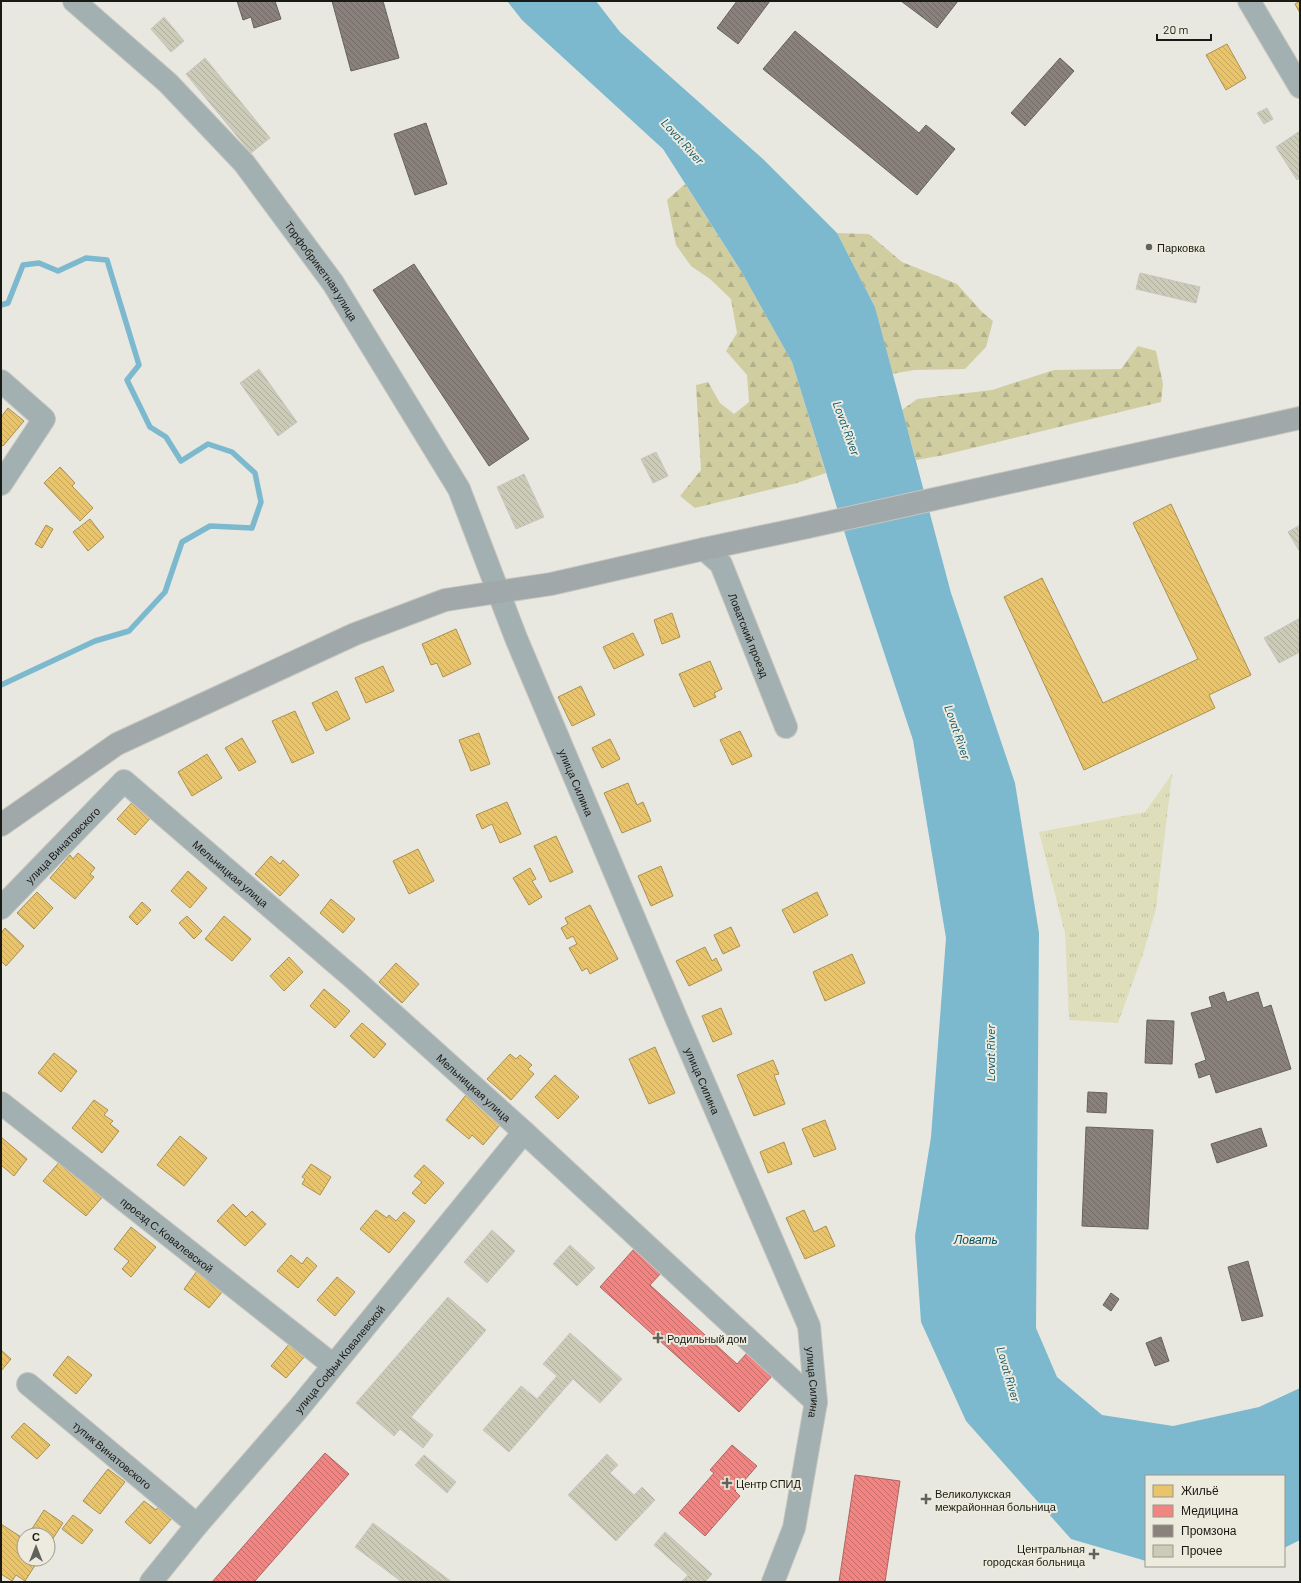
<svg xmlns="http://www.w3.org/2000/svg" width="1301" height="1583" viewBox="0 0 1301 1583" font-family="Barlow,sans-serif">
<defs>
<pattern id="grass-tufts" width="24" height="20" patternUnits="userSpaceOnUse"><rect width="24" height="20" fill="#dfdebb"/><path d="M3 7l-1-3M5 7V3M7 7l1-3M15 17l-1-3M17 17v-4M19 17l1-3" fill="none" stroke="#bfbea0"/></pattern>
<pattern id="forest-firs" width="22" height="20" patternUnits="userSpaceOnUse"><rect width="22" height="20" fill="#d0cea1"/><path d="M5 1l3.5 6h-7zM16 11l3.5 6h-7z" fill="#b2b08a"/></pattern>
<pattern id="homes-back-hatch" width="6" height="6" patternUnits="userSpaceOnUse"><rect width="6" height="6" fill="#e9c46a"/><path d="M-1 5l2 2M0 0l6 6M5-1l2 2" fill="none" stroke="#c7a85b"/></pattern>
<pattern id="health-back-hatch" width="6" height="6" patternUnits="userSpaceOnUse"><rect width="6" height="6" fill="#f28482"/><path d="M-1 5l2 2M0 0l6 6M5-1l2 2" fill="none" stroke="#c36b69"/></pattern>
<pattern id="industry-back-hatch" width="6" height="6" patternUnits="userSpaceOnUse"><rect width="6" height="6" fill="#8a817c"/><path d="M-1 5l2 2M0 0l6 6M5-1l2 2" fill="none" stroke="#706964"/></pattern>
<pattern id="building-back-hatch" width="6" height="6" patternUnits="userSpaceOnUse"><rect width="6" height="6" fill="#cccbb8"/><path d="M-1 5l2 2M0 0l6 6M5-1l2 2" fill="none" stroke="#afae9d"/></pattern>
</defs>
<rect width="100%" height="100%" fill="#e8e8e0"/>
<!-- grass -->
<path fill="url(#grass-tufts)" d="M1172,774L1156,909L1143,954L1118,1023L1069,1020L1065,933L1039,832L1145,812Z"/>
<!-- forest -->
<path fill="url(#forest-firs)" d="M685,184L741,271L792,362L826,473L797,483L695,508L680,496L701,470L696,385L708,382L720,403L734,414L749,402L747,375L726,351L737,333L731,299L710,279L691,266L676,245L667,200Z
M837,233L869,234L902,262L957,284L982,312L993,321L986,347L965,369L914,370L892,374L875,307Z
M1138,346L1156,351L1163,384L1161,402L944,455L916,460L902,410L917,399L992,390L1054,370L1121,369Z"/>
<!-- water -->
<path fill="#7cb9ce" d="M507,1H596L620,32L763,159L837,233L875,307L951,593L1015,783L1039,933L1036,1328L1057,1377L1102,1415L1173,1426L1259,1407L1300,1388V1540L1284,1548V1476H1146V1561L1071,1539L966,1421L921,1322L915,1236L931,1137L946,938L913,740L850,550L792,362L741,271L663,149L522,20Z"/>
<!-- homes -->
<path fill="url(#homes-back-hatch)" stroke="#ab9150" d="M1300,1V13L1295,4Z
M1227,44L1246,78L1226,90L1206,55Z
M8,408L24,421L3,446L1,444V417Z
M60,467L75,483L72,486L93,508L80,521L44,483Z
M1171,504L1251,675L1209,695L1215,708L1084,770L1004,597L1042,578L1103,703L1198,659L1133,523Z
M90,519L104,537L88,551L73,532Z
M46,525L53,529L42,548L35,544Z
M672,613L680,637L662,644L654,620Z
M456,629L471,664L443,677L437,663L431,665L422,644Z
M633,633L644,655L614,669L603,647Z
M710,661L722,689L714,693L716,697L694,707L679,674Z
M383,666L394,691L366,703L355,678Z
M581,686L595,715L572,726L558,697Z
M337,691L350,719L326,731L312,703Z
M295,711L314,753L292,763L272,721Z
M740,731L752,756L732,765L720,740Z
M479,733L490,764L471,771L459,740Z
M242,738L256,762L239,771L225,748Z
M610,739L620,759L602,768L592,748Z
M207,754L222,778L192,796L178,772Z
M628,783L637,805L643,802L651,821L622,833L604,793Z
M136,798L154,814L135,835L117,819Z
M507,802L521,834L500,843L492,824L482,829L476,815Z
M556,836L573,872L550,882L534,846Z
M418,849L434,881L409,894L393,861Z
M78,853L95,868L90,874L94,877L75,899L50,878L70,855L73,859Z
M271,856L280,864L283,860L299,875L280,896L255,874Z
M661,866L673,896L651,906L638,876Z
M530,868L536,879L532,881L542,897L529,905L513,878Z
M188,871L207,888L190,908L171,891Z
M37,892L53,908L34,929L17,913Z
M817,892L828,915L794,933L782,910Z
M331,899L355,919L343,933L320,913Z
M142,902L151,910L137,925L129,917Z
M590,905L618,959L590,974L587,968L582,971L569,948L577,944L573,936L567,939L561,928L568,924L565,918Z
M187,916L202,931L194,939L179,923Z
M224,916L251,939L232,961L205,939Z
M731,927L740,946L723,954L714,935Z
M5,928L24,946L6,966L1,961V933Z
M705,947L712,961L716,958L722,970L689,986L676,961Z
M852,954L865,983L825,1001L813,972Z
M289,957L303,972L284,991L270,976Z
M396,963L419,984L402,1003L379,982Z
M324,989L350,1011L335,1028L310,1006Z
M721,1008L732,1034L713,1042L702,1016Z
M362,1023L386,1044L374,1058L350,1036Z
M655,1047L675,1093L649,1104L629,1059Z
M54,1053L77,1071L61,1092L38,1073Z
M510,1054L516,1059L520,1055L532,1065L528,1069L534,1074L511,1100L487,1079Z
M773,1060L779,1074L774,1075L785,1104L754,1116L737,1075Z
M555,1075L579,1097L558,1119L535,1097Z
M470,1090L505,1119L483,1145L472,1135L469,1139L446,1120Z
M94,1100L108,1110L104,1115L113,1121L110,1124L119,1131L102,1153L72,1128Z
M825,1120L836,1149L814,1157L802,1129Z
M180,1136L207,1158L184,1186L157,1165Z
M1,1137L27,1159L14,1176L1,1165Z
M784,1142L792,1164L768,1173L760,1152Z
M62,1159L105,1194L86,1216L43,1181Z
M311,1164L331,1177L320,1195L302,1184L305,1179L302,1177Z
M424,1165L444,1183L425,1204L412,1193L422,1182L414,1176Z
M233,1204L246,1217L252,1211L266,1224L245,1246L217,1221Z
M376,1210L387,1218L389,1215L396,1221L404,1212L415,1221L389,1253L360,1229Z
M804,1210L814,1232L826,1226L835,1246L805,1259L786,1218Z
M131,1227L156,1247L131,1277L122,1269L129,1261L114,1249Z
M291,1255L302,1264L307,1257L317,1266L298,1288L277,1271Z
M197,1271L223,1291L209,1308L184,1289Z
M337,1277L355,1292L335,1316L317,1300Z
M290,1343L305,1356L286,1378L271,1366Z
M1,1350L11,1359L1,1371Z
M68,1356L92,1375L76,1394L53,1375Z
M24,1423L50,1445L37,1459L11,1437Z
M108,1469L125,1482L100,1514L83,1501Z
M144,1501L156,1510L159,1506L173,1517L150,1544L125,1522Z
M44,1510L63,1523L48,1546V1535H28Z
M73,1515L93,1530L82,1544L62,1529Z
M1,1524L24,1539V1559H39L25,1581L16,1575L12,1581L1,1574Z"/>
<!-- health -->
<path fill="url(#health-back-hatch)" stroke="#b16461" d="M634,1249L661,1273L650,1285L737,1364L748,1352L773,1375L739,1412L600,1287Z
M732,1445L757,1466L735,1491L740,1496L705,1536L679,1513L714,1473L710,1470Z
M325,1453L349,1474L254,1582H212Z
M855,1475L900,1481L885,1582H839Z"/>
<!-- industry -->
<path fill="url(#industry-back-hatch)" stroke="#68625d" d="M237,1H275L281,19L254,28L251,17L243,20Z
M332,1H383L399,58L351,71Z
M737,1H770L738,44L717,28Z
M901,1H958L937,28Z
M795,31L919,133L926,125L955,149L917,195L763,69Z
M1060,58L1074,71L1025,126L1011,113Z
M426,123L447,184L415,195L394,134Z
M414,264L529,439L489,466L373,290Z
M1224,992L1227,1002L1258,992L1263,1008L1271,1005L1291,1069L1216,1093L1210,1074L1199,1078L1195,1064L1206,1060L1191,1013L1212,1007L1209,997Z
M1147,1020L1174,1021L1172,1064L1145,1063Z
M1088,1092L1107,1093L1106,1113L1087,1112Z
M1086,1127L1153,1130L1148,1229L1082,1226Z
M1261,1128L1267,1146L1217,1163L1211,1144Z
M1248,1261L1263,1316L1242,1321L1228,1267Z
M1111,1293L1119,1299L1111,1311L1103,1305Z
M1161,1337L1169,1361L1155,1366L1146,1343Z"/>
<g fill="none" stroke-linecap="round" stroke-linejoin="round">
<!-- stream -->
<path stroke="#7cb9ce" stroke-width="5.5" d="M1,305L8,303L23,265L39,263L58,271L86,258L107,260L139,365L127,380L150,427L166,437L181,461L208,444L232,452L255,473L261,502L252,528L210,526L182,542L165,592L129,631L95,641L1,685"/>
</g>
<!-- building -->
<path fill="url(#building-back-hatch)" stroke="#c6c6c0" d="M164,17L184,41L171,52L151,29Z
M205,58L270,138L251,153L186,74Z
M1267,108L1273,119L1264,124L1257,113Z
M1300,131V178L1297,180L1276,147Z
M1140,273L1200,287L1196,303L1136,289Z
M259,369L297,422L278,436L240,383Z
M656,452L668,476L653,483L641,459Z
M524,474L544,517L516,529L497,487Z
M1300,525V552L1288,532Z
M1300,618V652L1279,663L1264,638Z
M492,1230L515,1251L487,1283L464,1262Z
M570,1245L595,1268L577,1286L553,1264Z
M448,1297L486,1330L411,1417L433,1435L423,1448L400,1429L394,1436L356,1403Z
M570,1333L622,1379L600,1403L573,1379L509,1452L483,1430L521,1386L537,1399L557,1376L543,1364Z
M607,1454L618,1465L610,1473L634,1495L642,1487L655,1500L616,1541L568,1495Z
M424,1455L456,1482L447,1493L415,1465Z
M373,1523L452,1582H402L355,1547Z
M665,1532L712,1574L705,1582H681L688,1575L654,1545Z"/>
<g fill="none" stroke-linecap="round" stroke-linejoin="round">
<!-- minor casing -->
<g stroke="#c6c6c0" stroke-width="24">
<g id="minor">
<path id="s1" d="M74,1L168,83L244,163L333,283L459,489L516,638L677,1020L809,1326L816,1402L794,1528L773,1582"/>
<path d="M1249,1L1300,87"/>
<path d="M1,381L44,419L1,484"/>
<path id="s2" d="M704,549L721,564L786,727"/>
<path id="s3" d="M1,908L124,781L354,979L524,1132L816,1402"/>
<path id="s4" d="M1,1103L333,1365"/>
<path id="s5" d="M28,1384L197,1525"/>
<path id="s6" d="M151,1582L197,1525L298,1409L524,1132"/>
</g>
</g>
<!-- major casing -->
<g stroke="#c6c6c0" stroke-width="24">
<path id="major" d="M1,825L117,744L355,634L445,600L551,584L704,549L808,527L1300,418"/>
</g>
<!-- minor -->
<use href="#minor" stroke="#a3b0b2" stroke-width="22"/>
<!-- major -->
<use href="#major" stroke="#a0a8a9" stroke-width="22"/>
</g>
<!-- markers -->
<g fill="#62625c" stroke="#ecebdd" stroke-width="1.5">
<circle cx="1149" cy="247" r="4"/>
<path d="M656 1332h4v4h4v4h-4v4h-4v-4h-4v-4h4z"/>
<path d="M725 1477h4v4h4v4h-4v4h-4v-4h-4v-4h4z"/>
<path d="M924 1493h4v4h4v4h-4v4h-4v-4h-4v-4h4z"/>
<path d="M1092 1548h4v4h4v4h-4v4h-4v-4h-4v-4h4z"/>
</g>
<g text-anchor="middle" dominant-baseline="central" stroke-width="4" stroke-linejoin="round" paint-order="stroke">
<!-- poi labels -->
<g font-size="11" fill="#1a1a15" stroke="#ecebdd" text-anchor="start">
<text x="1157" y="247">Парковка</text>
<text x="667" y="1338">Родильный дом</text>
<text x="736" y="1483">Центр СПИД</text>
<text x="935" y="1493">Великолукская<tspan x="935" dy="13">межрайонная больница</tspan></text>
<text x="1085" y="1548" text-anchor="end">Центральная<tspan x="1085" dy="13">городская больница</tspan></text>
</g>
<!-- street labels -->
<g font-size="11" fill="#1a1a15" stroke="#ecebdd">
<text stroke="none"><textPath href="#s1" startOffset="368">Торфобрикетная улица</textPath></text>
<text stroke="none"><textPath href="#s2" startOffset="99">Ловатский проезд</textPath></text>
<text stroke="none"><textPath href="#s1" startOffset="942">улица Силина</textPath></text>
<text stroke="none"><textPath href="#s3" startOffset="88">улица Винатовского</textPath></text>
<text stroke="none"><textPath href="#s3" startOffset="318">Мельницкая улица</textPath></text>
<text stroke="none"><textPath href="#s1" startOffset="1266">улица Силина</textPath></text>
<text stroke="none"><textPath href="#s3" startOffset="642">Мельницкая улица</textPath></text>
<text stroke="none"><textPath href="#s4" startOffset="212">проезд С.Ковалевской</textPath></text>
<text stroke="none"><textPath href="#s6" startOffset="292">улица Софьи Ковалевской</textPath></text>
<text stroke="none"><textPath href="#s1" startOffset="1590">улица Силина</textPath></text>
<text stroke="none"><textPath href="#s5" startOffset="110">тупик Винатовского</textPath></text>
</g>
<!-- water labels -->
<g font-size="12" font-style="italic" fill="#035169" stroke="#ecebdd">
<text transform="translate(683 141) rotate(48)">Lovat River</text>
<text transform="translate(847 428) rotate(70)">Lovat River</text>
<text transform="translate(958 732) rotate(71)">Lovat River</text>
<text transform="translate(990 1053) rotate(-90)">Lovat River</text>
<text x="976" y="1239">Ловать</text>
<text transform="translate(1009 1374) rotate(74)">Lovat River</text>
</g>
</g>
<!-- border -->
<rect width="1301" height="1583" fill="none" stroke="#1a1a15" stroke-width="4"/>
<!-- legend -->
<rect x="1145" y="1475" width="140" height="92" fill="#ecebdd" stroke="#98978d"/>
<rect x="1153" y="1485" width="20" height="12" fill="#e9c46a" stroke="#98978d"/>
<text x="1181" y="1495" font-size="12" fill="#1a1a15">Жильё</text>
<rect x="1153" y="1505" width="20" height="12" fill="#f28482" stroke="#98978d"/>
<text x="1181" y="1515" font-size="12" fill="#1a1a15">Медицина</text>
<rect x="1153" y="1525" width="20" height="12" fill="#8a817c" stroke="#98978d"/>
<text x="1181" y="1535" font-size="12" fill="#1a1a15">Промзона</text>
<rect x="1153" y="1545" width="20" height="12" fill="#cccbb8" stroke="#98978d"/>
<text x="1181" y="1555" font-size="12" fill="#1a1a15">Прочее</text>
<!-- north arrow -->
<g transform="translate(36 1547)"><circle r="19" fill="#ecebdd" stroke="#98978d"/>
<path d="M0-3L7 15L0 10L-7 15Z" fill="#62625c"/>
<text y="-6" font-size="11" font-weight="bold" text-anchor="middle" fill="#1a1a15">С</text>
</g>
<!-- scale -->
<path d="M1157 34v6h54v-6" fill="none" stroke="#1a1a15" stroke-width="2"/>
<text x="1163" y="34" font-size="12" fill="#1a1a15" stroke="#ecebdd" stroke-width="3" paint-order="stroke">20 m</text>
</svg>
